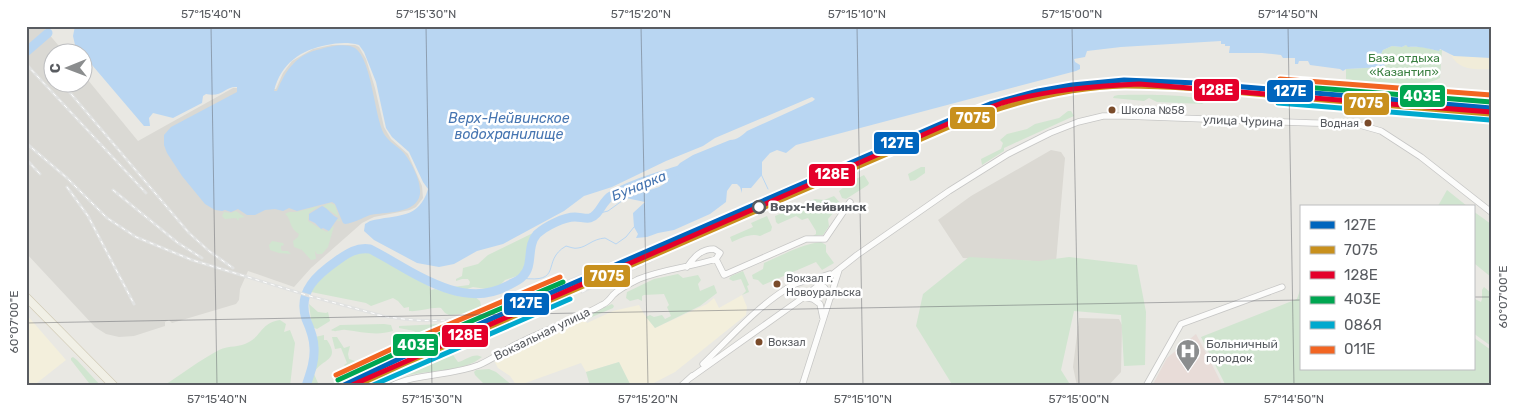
<svg xmlns="http://www.w3.org/2000/svg" width="1517" height="412" viewBox="0 0 1517 412" font-family="Rubik,sans-serif">
<rect width="100%" height="100%" fill="#e9e8e3"/>
<!-- commercial -->
<path fill="#f3efdc" d="M742,295L747,307L746,315L675,372L648,386H631L619,362L586,372L581,363L517,386L510,376L498,368L495,362L584,318L587,323L613,311L639,305L644,314L655,328L707,304L714,298L719,308Z
M26,314L66,360L33,386H26Z"/>
<!-- industrial -->
<path fill="#dad9d4" d="M26,26H42L64,52H52V82H82L83,74L138,141L233,88L276,89L283,73L292,61L313,49L332,45H355L359,47L366,59L375,88L384,127L391,139L408,154L422,186L423,198L416,207L410,210L374,217L362,223L311,268L294,287L248,271L240,289L239,300L236,304L172,323L169,320L165,322V326L134,336L119,337L106,334L95,327L26,253Z"/>
<!-- education -->
<path fill="#dbd9d3" d="M1051,150L1061,152L1065,158L1056,262L963,258L938,220L971,196Z
M1079,318L1119,319L1122,325L1121,372L1108,386H1077L1073,367Z"/>
<!-- medical -->
<path fill="#e8dcd8" d="M1196,334L1223,386H1152L1167,358Z"/>
<!-- green -->
<path fill="#d1e5d0" d="M1406,45L1410,47H1424L1434,50H1442L1440,78C1419,90 1370,82 1346,79V69L1383,67L1380,56L1383,50L1392,46L1402,47Z
M1118,95C1133,95 1197,93 1205,102L1202,104L1157,102L1149,98L1144,101L1113,98L1114,96Z
M1068,111H1071L1074,116L1004,148V151L982,165L981,159L1001,149L1003,143L1000,140L1007,134L1027,129L1035,124L1059,118Z
M921,167H925V173L915,180L910,181L908,174Z
M864,175L869,183L868,185L846,199L842,198L839,191L852,181Z
M1447,190L1467,206H1438Z
M834,196L841,204L828,219L829,226L823,235L813,236L816,234V231L808,218L802,220L796,216L778,224L776,222L775,216L815,199L824,200Z
M330,203L335,205L340,221L336,220H339V217L323,206Z
M319,206L309,213L308,221C315,225 320,229 327,232L334,226L328,247L322,254H317L315,251L316,259L311,260L302,250L294,247L293,241L298,237L299,234C288,227 292,219 285,214L289,212H296Z
M236,211L245,217L239,218L238,221L236,218L225,219L222,216L224,212L231,213Z
M1473,211L1491,224V277L1475,264L1473,265Z
M767,216L772,227L771,231L760,236C750,233 742,238 732,242L730,237L753,227L751,223Z
M533,233L527,252L525,266L522,273L517,276L505,280L499,286L486,289L473,287L464,290L453,287L469,285L470,282L468,279H462L456,281V279L462,276L463,268L478,264L488,255Z
M272,241L283,243L284,245L281,246V249L282,251H288L291,254L279,253L270,250L269,245Z
M821,242L826,245V252L834,263L822,270L816,262L763,285L758,280L753,279L752,275L763,269L764,263C783,255 801,244 821,242Z
M365,251L377,255L429,286L431,290L435,289L458,296L475,297L480,301L481,306H493L483,312L449,315L445,313L441,308C430,307 420,312 409,311V307L404,308L398,301L393,298L371,306L366,303L311,292V288C327,274 344,255 365,251Z
M969,257L1039,261L1069,257L1137,265L1146,312L1145,365L1124,366L1121,315L1074,311L1061,370L1071,386H953L916,326L923,294Z
M743,271L749,285L747,286L749,292L742,295L746,291L741,279L733,281L729,279L731,276Z
M678,274L683,278L698,275L701,280L698,284L700,291L714,285L717,293L700,306L655,328L646,317L650,315L654,317L662,315L665,319L671,316L667,307L669,305L664,294L644,295L642,296V301L638,299L630,301L626,298L627,292L654,279Z
M1301,287V368H1473V337L1491,350V386H1226L1201,337L1297,299Z
M1484,287L1491,293V346L1473,333V298L1481,302L1482,299V290Z
M309,304L318,312L326,313L328,312L330,321L317,329L312,327Z
M612,304L614,306L613,308L585,320V316Z
M478,317L425,339H422L414,331L399,328V326L441,324Z
M280,320L286,324L284,332L290,330L295,343L290,386H163C182,374 200,360 219,350C229,345 240,348 249,342C262,335 261,323 280,320Z
M384,324L391,325L393,331C377,336 362,332 346,330C340,329 336,333 331,330L340,325Z
M324,335V340H327C342,362 319,359 314,374L318,383L315,386H310L317,352L315,337Z
M332,337H337L344,348L350,346L348,354L349,359L355,361L356,366L351,368L346,367L344,365L347,363L341,348L335,349Z
M448,351L451,352L458,362C466,360 474,352 482,357C464,372 431,370 409,375C393,378 385,386 367,386L387,376Z
M73,357L77,360L101,386H93L89,383L71,360V358Z
M619,362L631,386H590L586,372Z
M489,369L496,372L513,386H486L475,375L474,372L476,370Z"/>
<!-- sand -->
<path fill="#f1ecd9" d="M1451,55L1491,58V69C1476,70 1458,70 1451,55Z"/>
<!-- water -->
<path fill="#b9d6f2" d="M75,26H1491V58L1454,56L1440,49L1439,51C1428,49 1421,46 1408,47L1406,45L1402,47L1392,46L1383,50L1380,56L1385,65L1383,67L1346,69L1343,71L1340,69L1310,65L1308,61H1299L1298,64H1295V58H1283L1281,55L1262,53H1229L1230,46H1225V44H1221V41L1121,47L1087,51L1085,57L1074,59L1075,62L1080,65V69L1076,71L796,145L786,153L777,150L770,153L762,162V175L751,188H742V193L740,187L737,184H732L727,191L726,202L710,214L674,230L658,233L647,237L636,238L638,234L634,227L633,213L645,202L626,198L659,187L667,182L673,171L680,163L693,155L730,140C737,140 743,135 747,131L813,101L815,99L812,97L715,138L703,146L666,161L612,187L584,196L564,211L503,244L477,251L454,264L439,267L417,263L374,240L364,231L365,224L370,221C397,214 419,220 428,189L423,182L409,152L392,137L386,128L376,82L364,52L359,45C348,42 337,43 327,45C301,50 281,63 274,91H277C286,69 297,54 321,49C331,46 346,43 355,48C372,60 374,115 384,134C389,142 397,146 403,152C411,161 424,185 419,198C412,214 385,212 370,215C362,218 354,223 345,224L343,223L335,204L332,202L297,211L289,208L283,211L275,209L265,210L255,215H247L238,209L231,212L225,210L222,211L215,210L205,204L182,176L167,153L164,145V135L171,127L237,92V87C225,86 222,98 206,94L203,96L202,103L173,118L153,113L149,118L150,126H144L75,45L73,36Z
M322,206C329,209 332,216 338,218L329,231L323,228L321,229L315,223L309,220V214Z"/>
<g fill="none" stroke-linecap="round" stroke-linejoin="round">
<!-- stream -->
<path stroke="#b9d6f2" stroke-width="1" d="M761,174L768,189
M596,214L608,211L626,198
M521,278C565,284 540,261 566,246C570,247 574,249 578,248C587,247 592,239 605,238L616,244L626,237L634,227"/>
<!-- river -->
<path stroke="#b9d6f2" stroke-width="9" d="M26,52L48,33
M306,386C310,374 315,361 314,348C314,338 310,328 306,319C297,291 318,274 338,260C348,253 357,247 370,249C410,269 460,311 507,286C512,283 519,281 523,276C534,265 526,246 537,234C546,226 564,217 575,217C580,217 586,219 590,218C600,215 602,201 611,196C632,183 659,177 682,169"/>
<!-- minor casing -->
<g stroke="#c6c6c5" stroke-width="7">
<path id="minor" d="M716,259L724,275L806,239H825L850,202
M817,283L824,287L831,297
M804,297L813,299L820,304L823,318
M703,364C731,337 759,304 793,285C804,279 818,279 830,274
M690,378L804,297L857,255L949,191L1008,154L1050,133L1078,122L1103,116H1125L1313,123L1356,124L1381,131L1421,157L1491,212
M391,386C418,373 451,376 479,365C493,359 506,349 519,343C546,329 576,320 602,305C607,303 610,299 613,295C620,288 631,283 639,279C664,269 691,267 716,259L720,253L714,249C701,249 694,257 687,267
M681,386L692,376
M802,386L839,270
M1146,386L1181,324L1282,287"/>
</g>
<!-- major casing -->
<g stroke="#d0c9b3" stroke-width="9">
<path id="major" d="M26,297L114,386"/>
</g>
<!-- minor -->
<use href="#minor" stroke="#fcfcfb" stroke-width="5.5"/>
<!-- major -->
<use href="#major" stroke="#f1f0e6" stroke-width="8"/>
<!-- rail casing -->
<g stroke="#e1e2e1" stroke-width="3">
<path id="rail" d="M26,64L146,193
M61,82L189,233L209,251L233,268
M1360,104L1491,115
M26,143L67,178L107,218L136,237L192,260L313,297L383,316
M26,159L40,174
M67,187L88,216L134,304
M113,190L178,243L202,258
M582,292L651,261
M511,305L619,260
M377,315C431,325 465,322 517,303
M368,358L435,338L479,320
M402,364L587,286"/>
</g>
<!-- rail -->
<use href="#rail" stroke="#fff" stroke-width="1" stroke-dasharray="4" stroke-linecap="butt"/>
<!-- rail-1 casing -->
<g stroke="#fff" stroke-width="9">
<path id="rail-1" d="M342,386L401,358L954,118L990,104L1038,91L1072,85L1124,80L1197,83L1491,108"/>
</g>
<!-- rail-2 casing -->
<g stroke="#fff" stroke-width="9">
<path id="rail-2" d="M356,386L404,364L956,124C1010,103 1067,87 1125,86C1179,86 1233,92 1287,97C1355,103 1423,108 1490,114"/>
</g>
<!-- rail-3 casing -->
<g stroke="#fff" stroke-width="9">
<path id="rail-3" d="M350,386L959,119C973,114 988,108 1002,103C1047,90 1093,86 1139,84L1491,112"/>
</g>
<!-- rail-4 casing -->
<g stroke="#fff" stroke-width="9">
<path id="rail-4" d="M1279,85L1491,102
M338,380L399,352L563,282"/>
</g>
<!-- rail-5 casing -->
<g stroke="#fff" stroke-width="9">
<path id="rail-5" d="M1278,103L1490,120
M371,386L570,299"/>
</g>
<!-- rail-6 casing -->
<g stroke="#fff" stroke-width="9">
<path id="rail-6" d="M1280,79L1491,95
M336,375L396,347L560,277"/>
</g>
<!-- rail-1 -->
<use href="#rail-1" stroke="#0065bd" stroke-width="5"/>
<!-- rail-2 -->
<use href="#rail-2" stroke="#c8901d" stroke-width="5"/>
<!-- rail-3 -->
<use href="#rail-3" stroke="#e4002b" stroke-width="5"/>
<!-- rail-4 -->
<use href="#rail-4" stroke="#00a651" stroke-width="5"/>
<!-- rail-5 -->
<use href="#rail-5" stroke="#00a9ce" stroke-width="5"/>
<!-- rail-6 -->
<use href="#rail-6" stroke="#f26522" stroke-width="5"/>
</g>
<!-- ticks -->
<path fill="none" stroke="#595c61" stroke-width="1" stroke-opacity="0.45" d="M211,26L217,386M426,26L432,386M641,26L648,386M857,26L863,386M1072,26L1079,386M1288,26L1294,386M1473,297H1491M26,323L1301,300"/>
<!-- icons -->
<defs>
<g id="hospital-pin" transform="scale(1.25)"><path d="M0 17L-7.5 6A9.5 9.5 0 1 1 7.5 6Z" fill="#8b8d8e" stroke="#fff"/><path d="M-5-5h3v3.5h4V-5h3V5h-3V1.5h-4V5h-3Z" fill="#fff"/></g>
</defs>
<g fill-rule="evenodd">
<use href="#hospital-pin" x="1188" y="351"/>
</g>
<!-- markers -->
<g fill="#7a4b2a" stroke="#fff" stroke-width="2">
<circle cx="1112" cy="110" r="4.5"/>
<circle cx="1368" cy="123" r="4.5"/>
<circle cx="777" cy="284" r="4.5"/>
<circle cx="759" cy="342" r="4.5"/>
</g>
<circle fill="#fff" stroke="#595c61" stroke-width="2.5" cx="759" cy="207" r="6"/>
<g text-anchor="middle" dominant-baseline="central" stroke-width="5" stroke-linejoin="round" paint-order="stroke">
<!-- bus labels -->
<g font-size="11" fill="#595c61" stroke="#fff" text-anchor="start">
<text x="1121" y="110">Школа №58</text>
<text x="1359" y="123" text-anchor="end">Водная</text>
<text x="786" y="278">Вокзал г.<tspan x="786" dy="14">Новоуральска</tspan></text>
<text x="768" y="342">Вокзал</text>
</g>
<!-- park labels -->
<g font-size="12" fill="#3a7f41" stroke="#fff">
<text x="1404" y="58">База отдыха<tspan x="1404" dy="14">«Казантип»</tspan></text>
</g>
<!-- street labels -->
<g font-size="12" fill="#595c61" stroke="#fff">
<text transform="translate(1243 121) rotate(2)">улица Чурина</text>
<text transform="translate(542 334) rotate(-26)">Вокзальная улица</text>
</g>
<!-- stop labels -->
<g font-size="12" font-weight="bold" fill="#595c61" stroke="#fff" text-anchor="start">
<text x="770" y="207">Верх-Нейвинск</text>
</g>
<!-- poi labels -->
<g font-size="12" fill="#595c61" stroke="#fff" text-anchor="start">
<text x="1206" y="344">Больничный<tspan x="1206" dy="14">городок</tspan></text>
</g>
<!-- water labels -->
<g font-size="14" font-style="italic" fill="#4675b1" stroke="#fff">
<text x="509" y="118">Верх-Нейвинское<tspan x="509" dy="16">водохранилище</tspan></text>
<text transform="translate(639 186) rotate(-22)">Бунарка</text>
</g>
</g>
<g stroke="#fff" stroke-width="2">
<rect x="1193" y="78" width="47" height="24" rx="5" fill="#e4002b"/>
<rect x="1266" y="79" width="48" height="24" rx="5" fill="#0065bd"/>
<rect x="1399" y="84" width="47" height="24" rx="5" fill="#00a651"/>
<rect x="1343" y="92" width="47" height="24" rx="5" fill="#c8901d"/>
<rect x="949" y="106" width="47" height="24" rx="5" fill="#c8901d"/>
<rect x="873" y="131" width="47" height="24" rx="5" fill="#0065bd"/>
<rect x="808" y="163" width="48" height="24" rx="5" fill="#e4002b"/>
<rect x="583" y="264" width="48" height="24" rx="5" fill="#c8901d"/>
<rect x="503" y="292" width="47" height="24" rx="5" fill="#0065bd"/>
<rect x="441" y="324" width="48" height="24" rx="5" fill="#e4002b"/>
<rect x="392" y="333" width="47" height="24" rx="5" fill="#00a651"/>
</g>
<g font-size="14" text-anchor="middle" font-weight="bold" fill="#fff">
<text x="1216" y="95">128Е</text>
<text x="1290" y="96">127Е</text>
<text x="1422" y="101">403Е</text>
<text x="1366" y="108">7075</text>
<text x="973" y="123">7075</text>
<text x="897" y="148">127Е</text>
<text x="832" y="179">128Е</text>
<text x="607" y="281">7075</text>
<text x="526" y="308">127Е</text>
<text x="465" y="340">128Е</text>
<text x="416" y="350">403Е</text>
</g>
<!-- border -->
<rect width="1517" height="412" fill="none" stroke="#ffffff" stroke-width="55"/>
<!-- legend -->
<rect x="1300" y="205" width="175" height="165" fill="#ffffff" stroke="#bdbec0"/>
<rect x="1310" y="221" width="25" height="8" fill="#0065bd" stroke="#bdbec0"/>
<text x="1344" y="230" font-size="15" fill="#595c61">127Е</text>
<rect x="1310" y="246" width="25" height="8" fill="#c8901d" stroke="#bdbec0"/>
<text x="1344" y="255" font-size="15" fill="#595c61">7075</text>
<rect x="1310" y="271" width="25" height="8" fill="#e4002b" stroke="#bdbec0"/>
<text x="1344" y="280" font-size="15" fill="#595c61">128Е</text>
<rect x="1310" y="296" width="25" height="8" fill="#00a651" stroke="#bdbec0"/>
<text x="1344" y="304" font-size="15" fill="#595c61">403Е</text>
<rect x="1310" y="321" width="25" height="8" fill="#00a9ce" stroke="#bdbec0"/>
<text x="1344" y="330" font-size="15" fill="#595c61">086Я</text>
<rect x="1310" y="346" width="25" height="8" fill="#f26522" stroke="#bdbec0"/>
<text x="1344" y="354" font-size="15" fill="#595c61">011Е</text>
<!-- north arrow -->
<g transform="translate(68 68) rotate(269)"><circle r="24" fill="#ffffff" stroke="#bdbec0"/>
<path d="M0-4L9 19L0 12L-9 19Z" fill="#8b8d8e"/>
<text y="-8" font-size="14" font-weight="bold" text-anchor="middle" fill="#595c61">С</text>
</g>
<rect x="28" y="28" width="1462" height="356" fill="none" stroke="#595c61" stroke-width="2"/>
<g font-size="12" text-anchor="middle" fill="#595c61">
<text x="211" y="18">57°15'40"N</text>
<text x="426" y="18">57°15'30"N</text>
<text x="641" y="18">57°15'20"N</text>
<text x="857" y="18">57°15'10"N</text>
<text x="1072" y="18">57°15'00"N</text>
<text x="1288" y="18">57°14'50"N</text>
<text transform="translate(1503 297) rotate(-90)" y="4">60°07'00"E</text>
<text transform="translate(14 322) rotate(-90)" y="4">60°07'00"E</text>
<text x="217" y="403">57°15'40"N</text>
<text x="432" y="403">57°15'30"N</text>
<text x="648" y="403">57°15'20"N</text>
<text x="863" y="403">57°15'10"N</text>
<text x="1079" y="403">57°15'00"N</text>
<text x="1294" y="403">57°14'50"N</text>
</g>
</svg>
